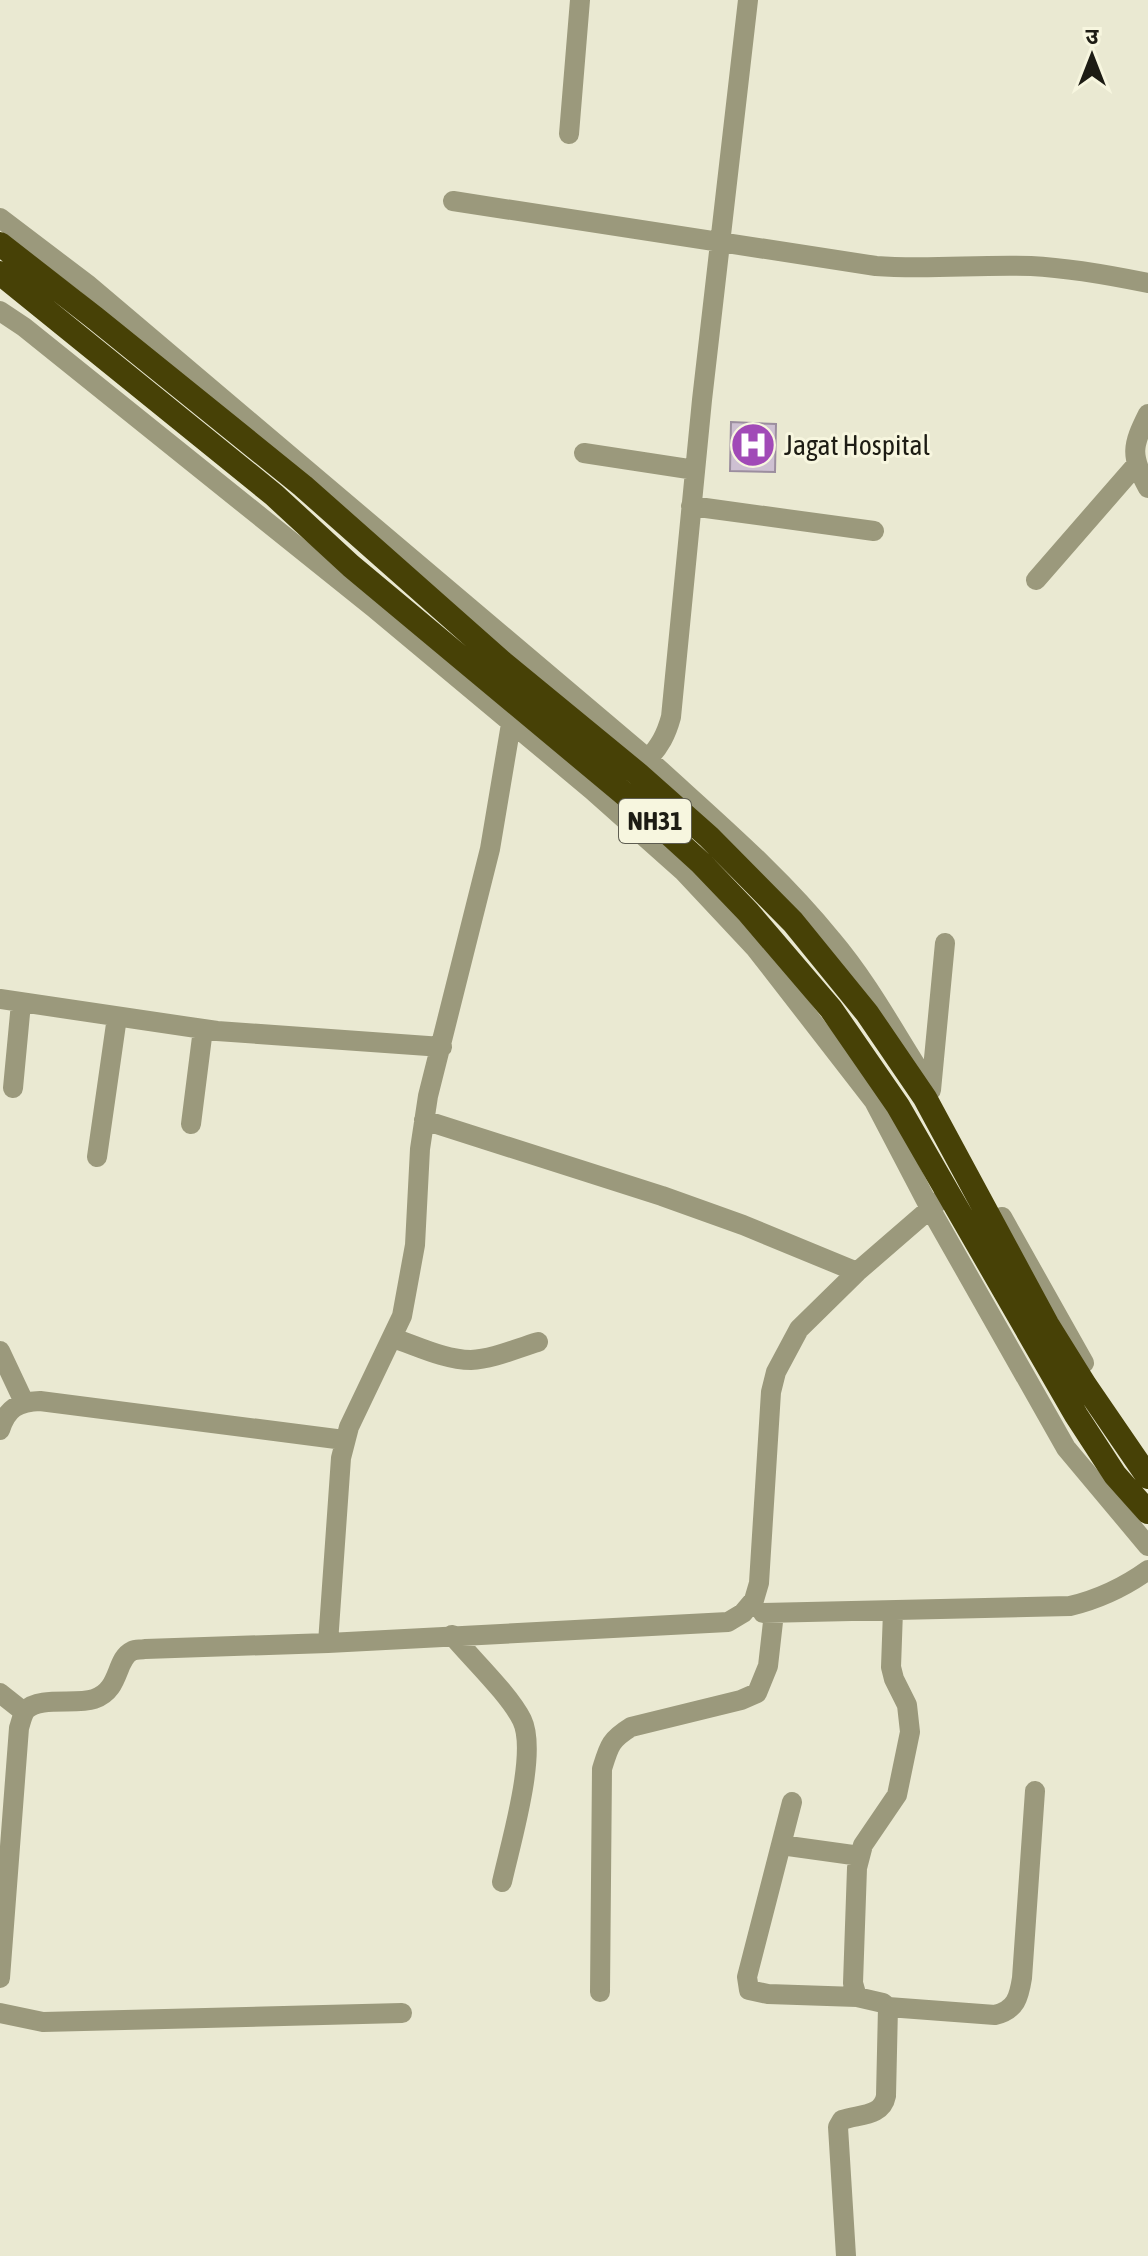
<svg xmlns="http://www.w3.org/2000/svg" width="1148" height="2256" viewBox="0 0 1148 2256" font-family="'Asap Condensed','Noto Sans Devanagari',sans-serif">
<rect width="100%" height="100%" fill="#eae9d2"/>
<!-- building -->
<path fill="#cec0d2" stroke="#9c8e9f" stroke-width="2" d="M731,422L776,424L775,472L730,471Z"/>
<g fill="none" stroke-linecap="round" stroke-linejoin="round">
<!-- minor -->
<path stroke="#9b997c" stroke-width="20" d="M569,134L580,0
M453,201L876,266C928,270 980,264 1031,266C1071,268 1109,275 1148,283
M0,218L87,284L648,759C711,817 778,873 832,940C865,979 890,1024 917,1067
M0,311L24,327L374,608L592,790L683,871L756,949L874,1101L931,1210L1066,1448L1148,1546
M1148,414C1132,446 1130,455 1148,488
M584,453L695,470
M691,506L874,531
M1036,580L1137,464
M648,759C660,746 666,735 671,717L702,400L748,0
M0,999L217,1031L442,1047
M13,1088L21,1003
M931,1090L945,943
M424,1120L662,1196L743,1225L857,1272
M191,1124L203,1029
M97,1157L117,1017
M1002,1217L1084,1363
M393,1338C417,1346 445,1360 471,1360C494,1359 517,1348 538,1342
M0,1351L24,1402
M0,1430C7,1408 18,1402 40,1401L344,1440
M763,1613L1070,1606C1099,1599 1123,1588 1148,1570
M452,1635C472,1659 509,1694 522,1720C538,1753 510,1845 502,1882
M328,1643L341,1458L349,1427L402,1316L415,1245L420,1149L428,1096L490,849L511,724
M0,1693L24,1712
M792,1802L747,1977L749,1990L768,1994L857,1997
M781,1845L860,1856
M0,1978L19,1728C21,1722 22,1715 26,1710C39,1696 76,1705 94,1699C121,1690 115,1659 132,1651C136,1649 140,1650 145,1649L328,1643L728,1622L743,1613L754,1600L759,1583L771,1392L776,1372L799,1329L857,1272L939,1201
M600,1992L602,1769C609,1746 610,1740 631,1727L741,1700L757,1693L768,1666L774,1613
M888,2007L995,2015C1016,2010 1019,1997 1022,1978L1035,1791
M0,2013L43,2022L402,2013
M846,2256L838,2127L842,2120C859,2114 882,2117 886,2096L888,2007L883,2003L857,1997L853,1983L857,1868L863,1845L897,1795L910,1732L907,1705L894,1679L891,1667L893,1611"/>
<!-- highway-bridge -->
<path stroke="#474106" stroke-width="24" d="M0,244L95,318L303,486L503,663L638,774L709,837L793,922L867,1013L925,1098L1047,1324L1085,1385L1148,1477
M0,273L274,495L351,566L634,802L701,863L748,912L831,1009L898,1106L1076,1415L1115,1475L1148,1512"/>
</g>
<!-- icons -->
<defs>
<g id="hospital-disc" transform="scale(2.3)"><circle r="9.5" fill="#a14ab7" stroke="#f7f6df"/><path d="M-5-5h3v3.5h4V-5h3V5h-3V1.5h-4V5h-3Z" fill="#fff"/></g>
</defs>
<g fill-rule="evenodd">
<use href="#hospital-disc" x="753" y="445"/>
</g>
<g text-anchor="middle" dominant-baseline="central" stroke-width="6" stroke-linejoin="round" paint-order="stroke">
<!-- shield labels -->
<rect fill="#f7f6df" stroke="#5e5d51" stroke-width="2" x="619" y="799" width="72" height="44" rx="6"/>
<g font-size="26" font-weight="bold" fill="#1d1c14">
<text x="655" y="821">NH31</text>
</g>
<!-- poi labels -->
<g font-size="28" fill="#1d1c14" stroke="#f7f6df" text-anchor="start">
<text x="784" y="445">Jagat Hospital</text>
</g>
</g>
<!-- north arrow -->
<g transform="translate(1092 56)" stroke="#f7f6df" stroke-width="6" paint-order="stroke">
<path d="M0-6L14 30L0 20L-14 30Z" fill="#1d1c14"/>
<text y="-12" font-size="22" font-weight="bold" text-anchor="middle" fill="#1d1c14">उ</text>
</g>
</svg>
